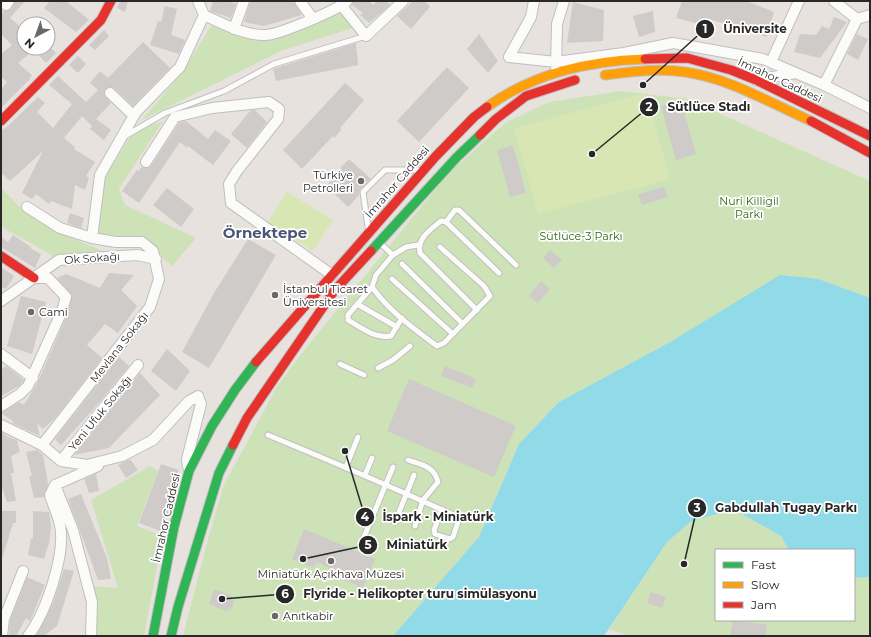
<svg xmlns="http://www.w3.org/2000/svg" width="871" height="637" viewBox="0 0 871 637" font-family="Montserrat,sans-serif">
<rect width="100%" height="100%" fill="#e7e2de"/>
<!-- green -->
<path fill="#cde2b6" d="M342,10L352,28L281,51L142,120L182,73L213,23L264,37Z
M622,91L687,99L870,181V298L672,341L559,402L519,444L479,537L393,636H183L208,539L224,485L278,385L314,338L449,173L505,123L549,102Z
M163,121L119,189L125,205L196,238L172,266L147,244L96,236L105,177L133,132Z
M1,188L25,212L71,238L128,261L53,256L7,230L1,226Z
M150,466L158,471L137,526L163,536L144,636H92V586L118,588L91,500Z
M733,509L781,536L789,550H716V620H854V578L870,577V636H629L609,629L667,542L691,520Z"/>
<!-- pitch -->
<path fill="#d8e6b4" d="M646,93L670,179L538,214L514,128Z
M287,192L333,220L313,251L267,223Z"/>
<!-- water -->
<path fill="#91dae8" d="M780,275L818,279L870,298V577L854,578V550H789L781,536L733,509L690,522L667,542L604,636H393L479,537L519,444L559,402L672,341Z"/>
<!-- building -->
<path fill="#cecbc8" d="M15,1H25L10,18L21,27L24,25V48H48V45L56,53L46,63L34,50L18,63L32,75L29,80L1,108V89L7,82L1,77V54L12,45L1,34V15L4,11L11,9Z
M50,1H66L89,20L76,32L44,8Z
M120,1H128L125,12L117,8Z
M213,1H228L236,4L231,18L210,11Z
M250,1H294L302,15L264,26L244,22Z
M353,1H369L373,5L377,1H386L390,5L369,23L360,15L363,13L352,5Z
M413,1H425L430,7L411,29L397,16Z
M682,1H746L774,12L767,37L709,19L707,26L676,18Z
M573,2L604,10L603,41L567,43Z
M165,6L177,9L171,35L185,40L179,54L150,45L158,21L161,22Z
M653,11L655,32L639,37L633,16Z
M834,17L847,22L820,58L794,52L800,34L816,35L822,26L829,29Z
M104,30L109,36L95,50L89,45Z
M479,34L498,61L488,73L467,49Z
M857,34L868,39L858,60L847,54Z
M143,42L170,68L133,106L114,88L109,87L105,89L104,95L111,103L96,119L111,130L104,140L90,129L92,126L82,116L64,138L75,147L74,149L95,162L86,176L89,178L85,190L75,185L72,209L51,201L49,204L36,194L32,199L22,193L43,151L10,181L1,173V130L7,127L38,97L45,103L37,112L53,128L72,104L49,85L58,76L86,102L98,90L90,83L100,71L108,78Z
M356,43L358,65L276,81L273,69L276,68Z
M78,56L86,64L78,73L69,65Z
M447,67L469,88L419,142L397,121Z
M345,83L364,100L340,128L341,130L334,138L333,136L302,169L283,150Z
M681,101L696,154L676,160L661,106Z
M251,110H255L267,122L247,148L231,134Z
M186,121L208,139L215,130L231,141L213,165L188,146L187,148L180,142L139,203L122,191L137,170L139,171L142,167L146,168L151,166L179,123Z
M513,145L526,193L510,197L497,150Z
M349,159L371,179L360,189L359,195L348,207L326,186L342,169L340,168Z
M664,187L668,197L642,205L638,194Z
M167,188L194,209L181,227L153,205Z
M70,213L84,218L81,228L67,223Z
M13,235L31,247L30,248L41,254L35,268L1,247V237L8,242Z
M248,239L276,255L209,368L182,352L214,293Z
M550,250L562,260L554,268L543,258Z
M1,267L14,276L6,289L1,287Z
M109,273L134,275L121,290L137,306L118,333L105,324L87,345L102,358L55,418L43,429L37,423L40,436L12,423L13,421L1,413L19,402L24,405L38,382L68,313L72,295L57,278L66,274L100,288Z
M541,281L550,289L538,303L529,296Z
M21,296L46,302L32,354L7,346Z
M167,349L190,371L176,391L151,371Z
M119,357L129,366L97,405L61,445L55,439Z
M6,366L24,380L19,386L1,396V370Z
M445,366L476,379L472,388L441,376Z
M140,373L160,395L109,448L74,455Z
M409,379L516,426L494,477L387,431Z
M1,432L8,437L17,440L20,452L11,456L14,473H11L16,501L7,502L1,485Z
M37,450L43,455L48,484L44,497L34,498L29,476H32L26,452Z
M130,459L138,470L126,478L118,465Z
M161,464L179,470L163,532L139,523Z
M96,474L99,491L89,493L84,479Z
M81,494L107,558L111,579L98,580L89,555L68,499Z
M1,511H16V523H13L3,556H1Z
M33,511L49,512L51,527L49,543L44,559L28,555L31,538L33,539Z
M304,529L375,559L363,588L340,578L342,573L316,562L314,568L292,559Z
M64,569L74,571L57,626L44,636H36L54,601Z
M27,577L45,585L30,621L26,618L16,636H12L9,635L10,621Z
M214,589L231,596L234,602L232,608L226,611L209,604Z
M651,592L666,597L662,608L647,603Z
M733,620L767,625L765,636H730Z"/>
<g fill="none" stroke-linecap="round" stroke-linejoin="round">
<!-- lane casing -->
<g stroke="#c0bfbf" stroke-width="7">
<path id="lane" d="M125,136L165,113L224,91L274,64L366,36
M446,222L455,210H459L516,265
M368,227L363,192L385,170H418
M381,244L393,255L376,275L372,287C389,311 413,328 437,346L444,343L490,296L484,286L440,247
M393,255L406,247L418,245
M402,264L463,324
M392,279L453,334
M372,287L348,315V320C361,328 376,339 391,336L402,318
M357,304L397,327
M477,310L420,253C417,238 430,230 441,221L446,222L499,273
M340,364L364,375
M378,368L393,360L410,346
M268,435C331,461 394,488 456,516L459,519L453,537L450,539L435,534L434,530L442,509
M408,460C422,465 434,466 438,482L423,500L415,526
M346,467L358,437
M365,475L372,458
M395,522L414,475
M364,537L393,467"/>
</g>
<!-- street casing -->
<g stroke="#c0bfbf" stroke-width="12">
<path id="street" d="M300,1L313,19
M534,1L531,17L509,57L556,62L624,53L673,43L763,59L824,85L870,108
M834,1L857,19
M6,5L9,1
M342,6L366,36L403,1
M204,15C221,23 247,36 265,35C278,35 338,10 347,1
M234,29L244,1
M771,62L799,1
M556,67L557,24L564,1
M756,80L796,73
M824,85L857,19L870,15
M110,93L134,116
M146,162L175,117L212,108L269,102L279,109L278,119L237,171L229,184L231,203L332,275
M27,207L60,228L92,238L116,242H142L153,251L159,279L150,307L42,445
M92,238L100,175L136,112L180,67L204,15L198,1
M1,301L59,260L137,255L156,259
M1,354L33,378
M1,406L20,394L28,386L62,311L66,297L48,278H34
M1,425L42,445L61,461L87,465L122,456L153,440L189,401L198,396L201,404L187,459L188,467
M61,461L138,365
M55,485L73,530L92,602L91,636
M55,485L98,466
M2,636L4,619L23,571
M28,636C46,613 66,554 60,525C58,515 53,505 50,495L55,485"/>
</g>
<!-- fast casing -->
<g stroke="#c0bfbf" stroke-width="11">
<path id="fast" d="M371,251L457,157L480,135
M153,636L174,527L189,471L212,426L235,390L256,362
M171,636L178,607L219,473L233,445"/>
</g>
<!-- slow casing -->
<g stroke="#c0bfbf" stroke-width="11">
<path id="slow" d="M605,75C632,72 658,68 685,72C729,78 770,103 811,121
M487,107C534,73 588,61 645,59"/>
</g>
<!-- jam casing -->
<g stroke="#c0bfbf" stroke-width="11">
<path id="jam" d="M645,59L687,58L731,70L756,80L870,136
M1,121L101,20L111,1
M811,121L870,153
M480,135L496,119L526,96L575,80
M1,256L34,278
M256,362L436,156L474,117L487,107
M233,445L247,418L334,291L371,251"/>
</g>
<!-- lane -->
<use href="#lane" stroke="#fbfbfa" stroke-width="5"/>
<!-- street -->
<use href="#street" stroke="#fbfbfa" stroke-width="10"/>
<!-- fast -->
<use href="#fast" stroke="#30b455" stroke-width="9"/>
<!-- slow -->
<use href="#slow" stroke="#ff9f0a" stroke-width="9"/>
<!-- jam -->
<use href="#jam" stroke="#e5322d" stroke-width="9"/>
</g>
<!-- markers -->
<g fill="#6b6968" stroke="#fff" stroke-width="1.5">
<circle cx="361" cy="181" r="4"/>
<circle cx="275" cy="295" r="4"/>
<circle cx="31" cy="312" r="4"/>
<circle cx="331" cy="561" r="4"/>
<circle cx="275" cy="616" r="4"/>
</g>
<g text-anchor="middle" dominant-baseline="central" stroke-width="3.5" stroke-linejoin="round" paint-order="stroke">
<!-- street labels -->
<g font-size="11" fill="#282828" stroke="#fff">
<text transform="translate(780 80) rotate(25)">İmrahor Caddesi</text>
<text transform="translate(397 182) rotate(-49)">İmrahor Caddesi</text>
<text transform="translate(92 258) rotate(-4)">Ok Sokağı</text>
<text transform="translate(119 347) rotate(-52)">Mevlana Sokağı</text>
<text transform="translate(100 413) rotate(-51)">Yeni Ufuk Sokağı</text>
<text transform="translate(166 518) rotate(-77)">İmrahor Caddesi</text>
</g>
<!-- poi labels -->
<g font-size="11" fill="#282828" stroke="#fff" text-anchor="start">
<text x="353" y="175" text-anchor="end">Türkiye<tspan x="353" dy="13">Petrolleri</tspan></text>
<text x="283" y="289">İstanbul Ticaret<tspan x="283" dy="13">Üniversitesi</tspan></text>
<text x="39" y="312">Cami</text>
<text x="331" y="574" text-anchor="middle">Miniatürk Açıkhava Müzesi</text>
<text x="283" y="616">Anıtkabir</text>
</g>
<!-- park labels -->
<g font-size="11" fill="#30641a" stroke="#fff">
<text x="749" y="201">Nuri Killigil<tspan x="749" dy="13">Parkı</tspan></text>
<text x="581" y="236">Sütlüce-3 Parkı</text>
</g>
<!-- district labels -->
<g font-size="15" font-weight="bold" fill="#495678" stroke="#fff">
<text x="265" y="232">Örnektepe</text>
</g>
</g>
<!-- callouts -->
<path fill="none" stroke="#282828" stroke-width="1.5" d="M643 85L705 29M592 154L649 107M684 564L697 508M345 451L365 517M303 559L368 545M222 599L285 594"/>
<g fill="#282828" stroke="#fff" stroke-width="1.5">
<circle cx="643" cy="85" r="4"/>
<circle cx="592" cy="154" r="4"/>
<circle cx="684" cy="564" r="4"/>
<circle cx="345" cy="451" r="4"/>
<circle cx="303" cy="559" r="4"/>
<circle cx="222" cy="599" r="4"/>
<circle cx="705" cy="29" r="10"/>
<circle cx="649" cy="107" r="10"/>
<circle cx="697" cy="508" r="10"/>
<circle cx="365" cy="517" r="10"/>
<circle cx="368" cy="545" r="10"/>
<circle cx="285" cy="594" r="10"/>
</g>
<g font-size="12" text-anchor="middle" font-weight="bold" fill="#fff">
<text x="705" y="33">1</text>
<text x="649" y="111">2</text>
<text x="697" y="512">3</text>
<text x="365" y="521">4</text>
<text x="368" y="549">5</text>
<text x="285" y="598">6</text>
</g>
<g font-size="12" text-anchor="middle" font-weight="bold" fill="#282828" stroke="#fff" stroke-width="3.5" stroke-linejoin="round" paint-order="stroke">
<text x="755" y="33">Üniversite</text>
<text x="709" y="111">Sütlüce Stadı</text>
<text x="786" y="512">Gabdullah Tugay Parkı</text>
<text x="438" y="521">İspark - Miniatürk</text>
<text x="417" y="549">Miniatürk</text>
<text x="420" y="598">Flyride - Helikopter turu simülasyonu</text>
</g>
<!-- border -->
<rect width="871" height="637" fill="none" stroke="#282828" stroke-width="4"/>
<!-- legend -->
<rect x="715" y="549" width="140" height="72" fill="#ffffff" stroke="#a9a9a9"/>
<rect x="723" y="562" width="20" height="6" fill="#30b455" stroke="#a9a9a9"/>
<text x="751" y="569" font-size="12" fill="#282828">Fast</text>
<rect x="723" y="582" width="20" height="6" fill="#ff9f0a" stroke="#a9a9a9"/>
<text x="751" y="589" font-size="12" fill="#282828">Slow</text>
<rect x="723" y="602" width="20" height="6" fill="#e5322d" stroke="#a9a9a9"/>
<text x="751" y="609" font-size="12" fill="#282828">Jam</text>
<!-- north arrow -->
<g transform="translate(36 36) rotate(221)"><circle r="19" fill="#ffffff" stroke="#a9a9a9"/>
<path d="M0-3L7 15L0 10L-7 15Z" fill="#6b6968"/>
<text y="-6" font-size="11" font-weight="bold" text-anchor="middle" fill="#282828">N</text>
</g>
</svg>
